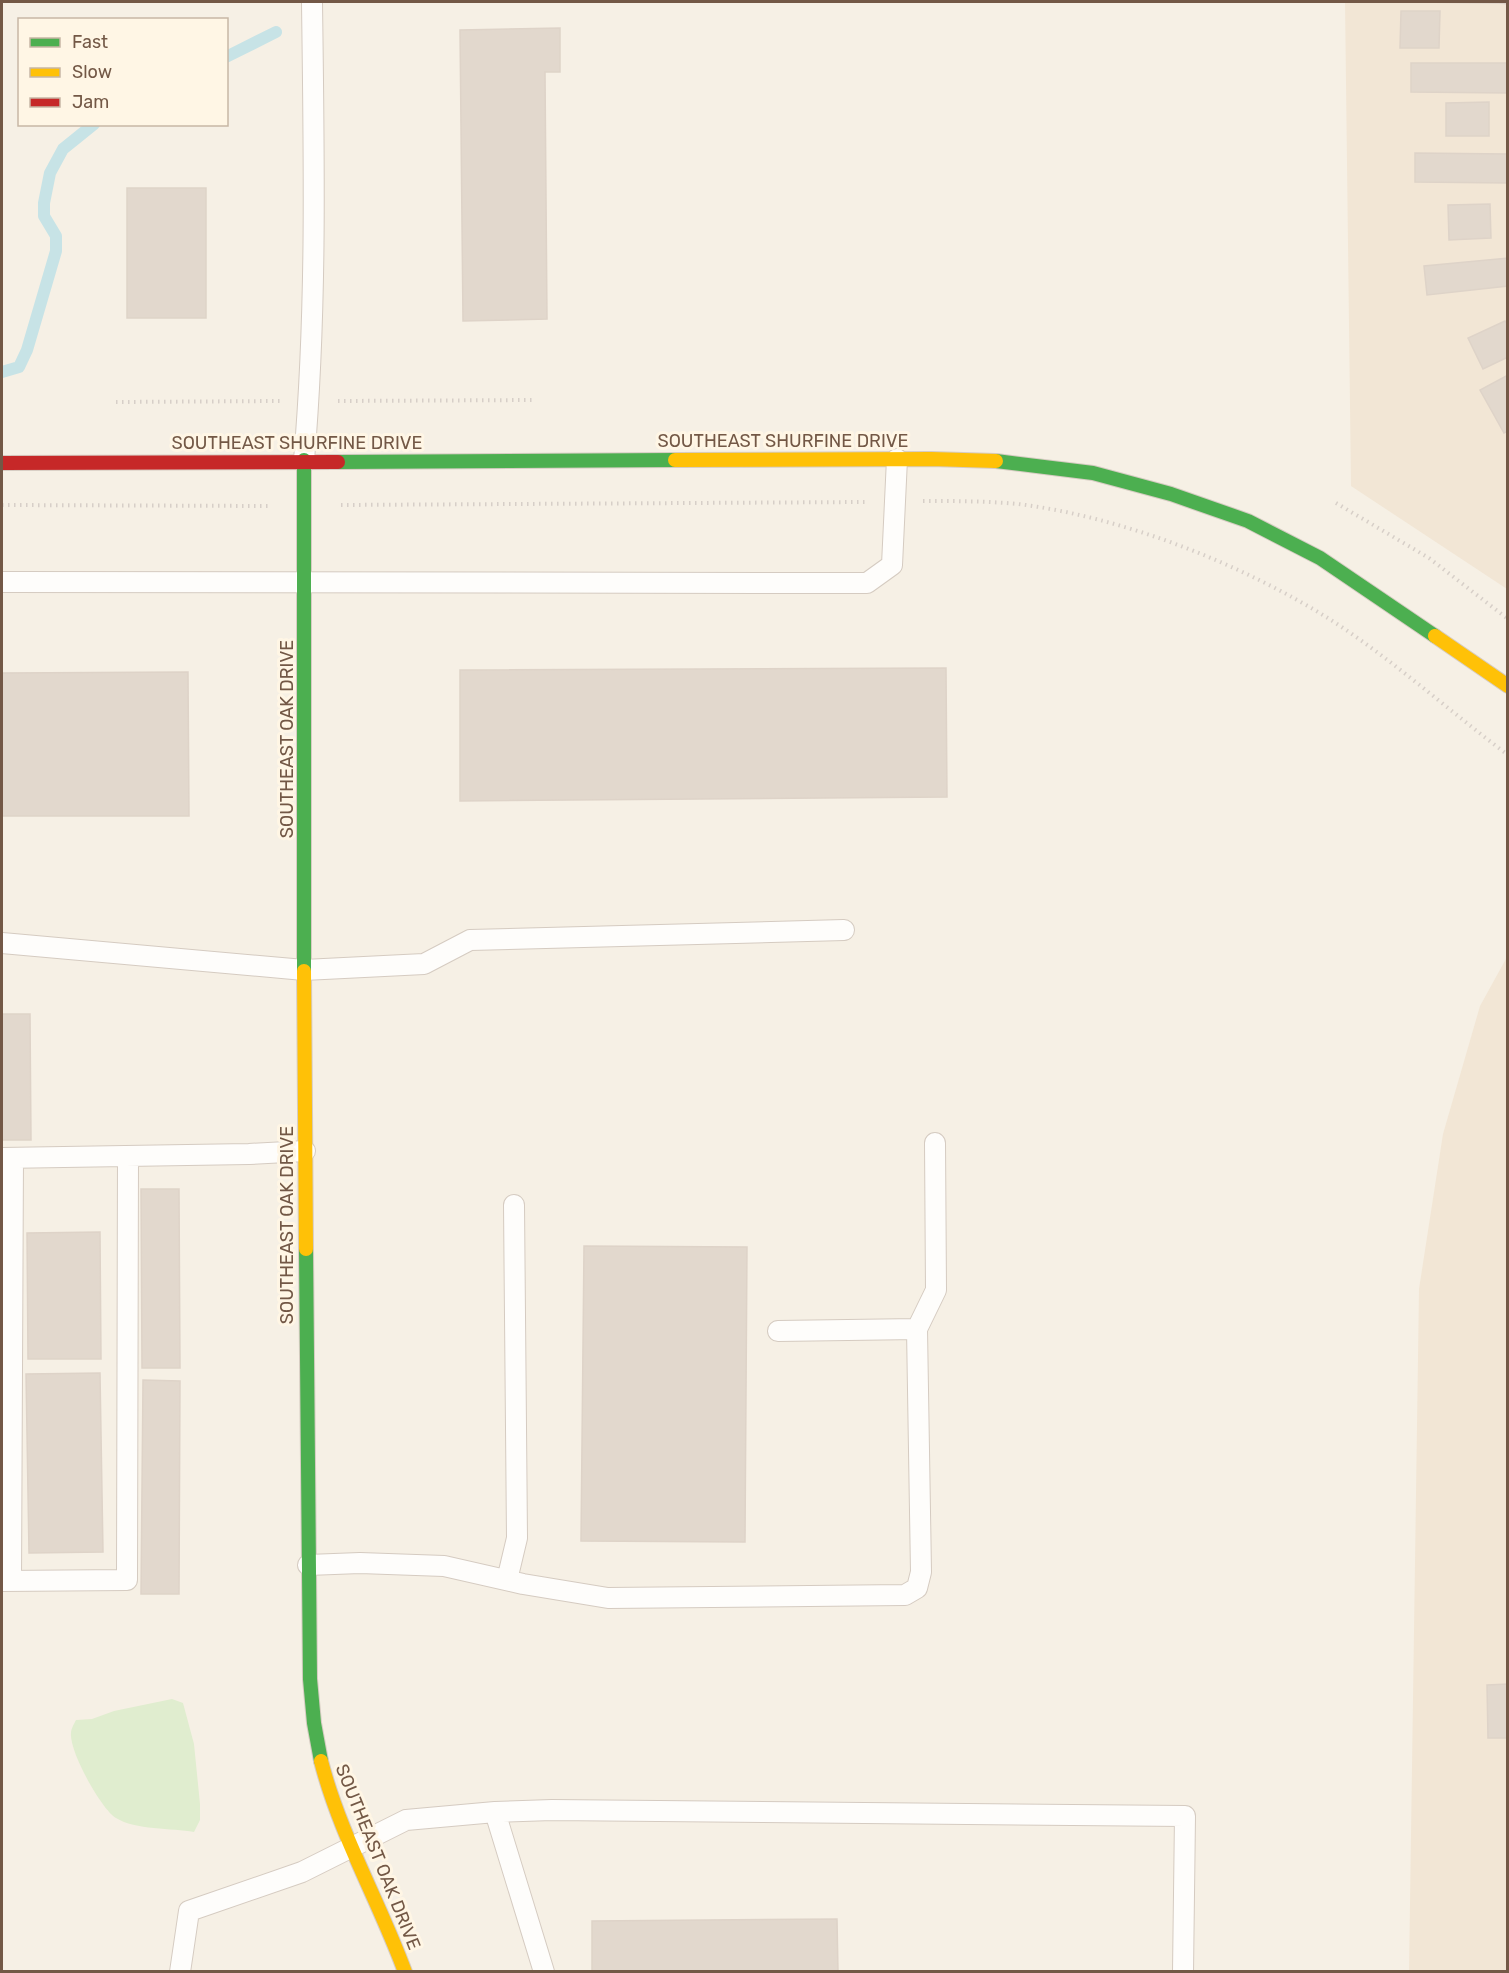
<svg xmlns="http://www.w3.org/2000/svg" width="1509" height="1973" viewBox="0 0 1509 1973" font-family="Rubik,sans-serif">
<rect width="100%" height="100%" fill="#f6f0e5"/>
<!-- residential -->
<path fill="#f2e6d5" d="M1345,2H1507V589L1351,486Z
M1507,957V1971L1409,1972L1419,1289L1443,1134L1480,1006Z"/>
<!-- green -->
<path fill="#e0edcf" d="M172,1699L183,1703L194,1744L200,1804V1820L194,1832C172,1828 135,1830 116,1818C101,1809 69,1751 71,1733C71,1729 74,1724 76,1720L92,1719L114,1711Z"/>
<g fill="none" stroke-linecap="round" stroke-linejoin="round">
<!-- stream -->
<path stroke="#c7e3e6" stroke-width="12" d="M226,57L276,32
M2,372L19,367L27,350L56,251V236L44,216V203L50,173L63,149L94,124"/>
</g>
<!-- building -->
<path fill="#e2d8cd" stroke="#ded3c8" stroke-width="1.5" d="M1413,2H1508V4L1499,3Z
M1401,11H1440L1439,48H1400Z
M560,28V72H545L547,319L463,321L460,30Z
M1411,63H1508V93L1411,92Z
M1489,102V136H1446V103Z
M1415,153L1508,154V183L1415,182Z
M127,188H206V318H127Z
M1490,204L1491,238L1449,240L1448,205Z
M1508,258V286L1427,295L1424,266Z
M1505,321L1508,325V357L1483,369L1468,338Z
M1508,375V431L1504,433L1480,390Z
M946,668L947,797L460,801V670Z
M188,672L189,816H2V673Z
M2,1014H30L31,1140H2Z
M141,1189H179L180,1368H142Z
M100,1232L101,1359H28L27,1233Z
M584,1246L747,1247L745,1542L581,1541Z
M100,1373L103,1552L29,1553L26,1374Z
M143,1380L180,1381L179,1594H141Z
M1508,1684V1738H1488L1487,1685Z
M837,1919L838,1972H592V1921Z"/>
<g fill="none" stroke-linecap="round" stroke-linejoin="round">
<!-- lane casing -->
<g stroke="#d5cbc1" stroke-width="22">
<path id="lane" d="M304,460C317,308 314,155 312,2
M2,582L867,583L892,565L897,459
M2,943L304,970L424,964L470,940L844,930
M2,1158L249,1154L305,1151
M778,1331L917,1329
M308,1565L360,1563L444,1566L523,1584L608,1598L905,1595L917,1588L921,1572L917,1329L936,1290L935,1143
M507,1580L517,1538L514,1205
M2,1581L127,1580L128,1156
M11,1581L13,1158
M495,1812L552,1810L1185,1816L1183,1972
M180,1972L189,1911L302,1872L406,1820L495,1812L544,1972"/>
</g>
<!-- fast casing -->
<g stroke="#d6ccc2" stroke-width="16">
<path id="fast" d="M304,460V971
M996,461L1093,473L1171,494L1248,521L1320,558L1435,636
M338,462L675,460
M306,1249L310,1679L314,1723L321,1761"/>
</g>
<!-- slow casing -->
<g stroke="#d6ccc2" stroke-width="16">
<path id="slow" d="M675,460L931,459L996,461
M1435,636L1508,686
M304,971L306,1249
M321,1761C340,1835 379,1901 405,1972"/>
</g>
<!-- jam casing -->
<g stroke="#d6ccc2" stroke-width="16">
<path id="jam" d="M2,463L338,462"/>
</g>
<!-- path -->
<path stroke="#d7cfc8" stroke-width="4" stroke-dasharray="1.5 4.5" stroke-linecap="butt" d="M338,401L535,400
M116,402L280,401
M923,501C955,501 986,501 1018,504C1123,517 1242,564 1331,620C1393,660 1448,710 1508,755
M1336,503L1429,558L1508,619
M2,505L268,506
M341,505L865,502"/>
<!-- lane -->
<use href="#lane" stroke="#fefdfb" stroke-width="20"/>
<!-- fast -->
<use href="#fast" stroke="#4caf50" stroke-width="14"/>
<!-- slow -->
<use href="#slow" stroke="#ffc107" stroke-width="14"/>
<!-- jam -->
<use href="#jam" stroke="#c62828" stroke-width="14"/>
</g>
<g text-anchor="middle" dominant-baseline="central" stroke-width="6" stroke-linejoin="round" paint-order="stroke">
<!-- street labels -->
<g font-size="18" fill="#735846" stroke="#fff6e5">
<text x="783" y="441">SOUTHEAST SHURFINE DRIVE</text>
<text x="297" y="443">SOUTHEAST SHURFINE DRIVE</text>
<text transform="translate(287 739) rotate(-90)">SOUTHEAST OAK DRIVE</text>
<text transform="translate(287 1225) rotate(-90)">SOUTHEAST OAK DRIVE</text>
<text transform="translate(378 1857) rotate(68)">SOUTHEAST OAK DRIVE</text>
</g>
</g>
<!-- border -->
<rect width="1509" height="1973" fill="none" stroke="#735846" stroke-width="6"/>
<!-- legend -->
<rect x="18" y="18" width="210" height="108" fill="#fff6e5" stroke="#c7b7a5" stroke-width="1.5"/>
<rect x="30" y="38" width="30" height="9" fill="#4caf50" stroke="#c7b7a5" stroke-width="1.5"/>
<text x="72" y="48" font-size="18" fill="#735846">Fast</text>
<rect x="30" y="68" width="30" height="9" fill="#ffc107" stroke="#c7b7a5" stroke-width="1.5"/>
<text x="72" y="78" font-size="18" fill="#735846">Slow</text>
<rect x="30" y="98" width="30" height="9" fill="#c62828" stroke="#c7b7a5" stroke-width="1.5"/>
<text x="72" y="108" font-size="18" fill="#735846">Jam</text>
</svg>
